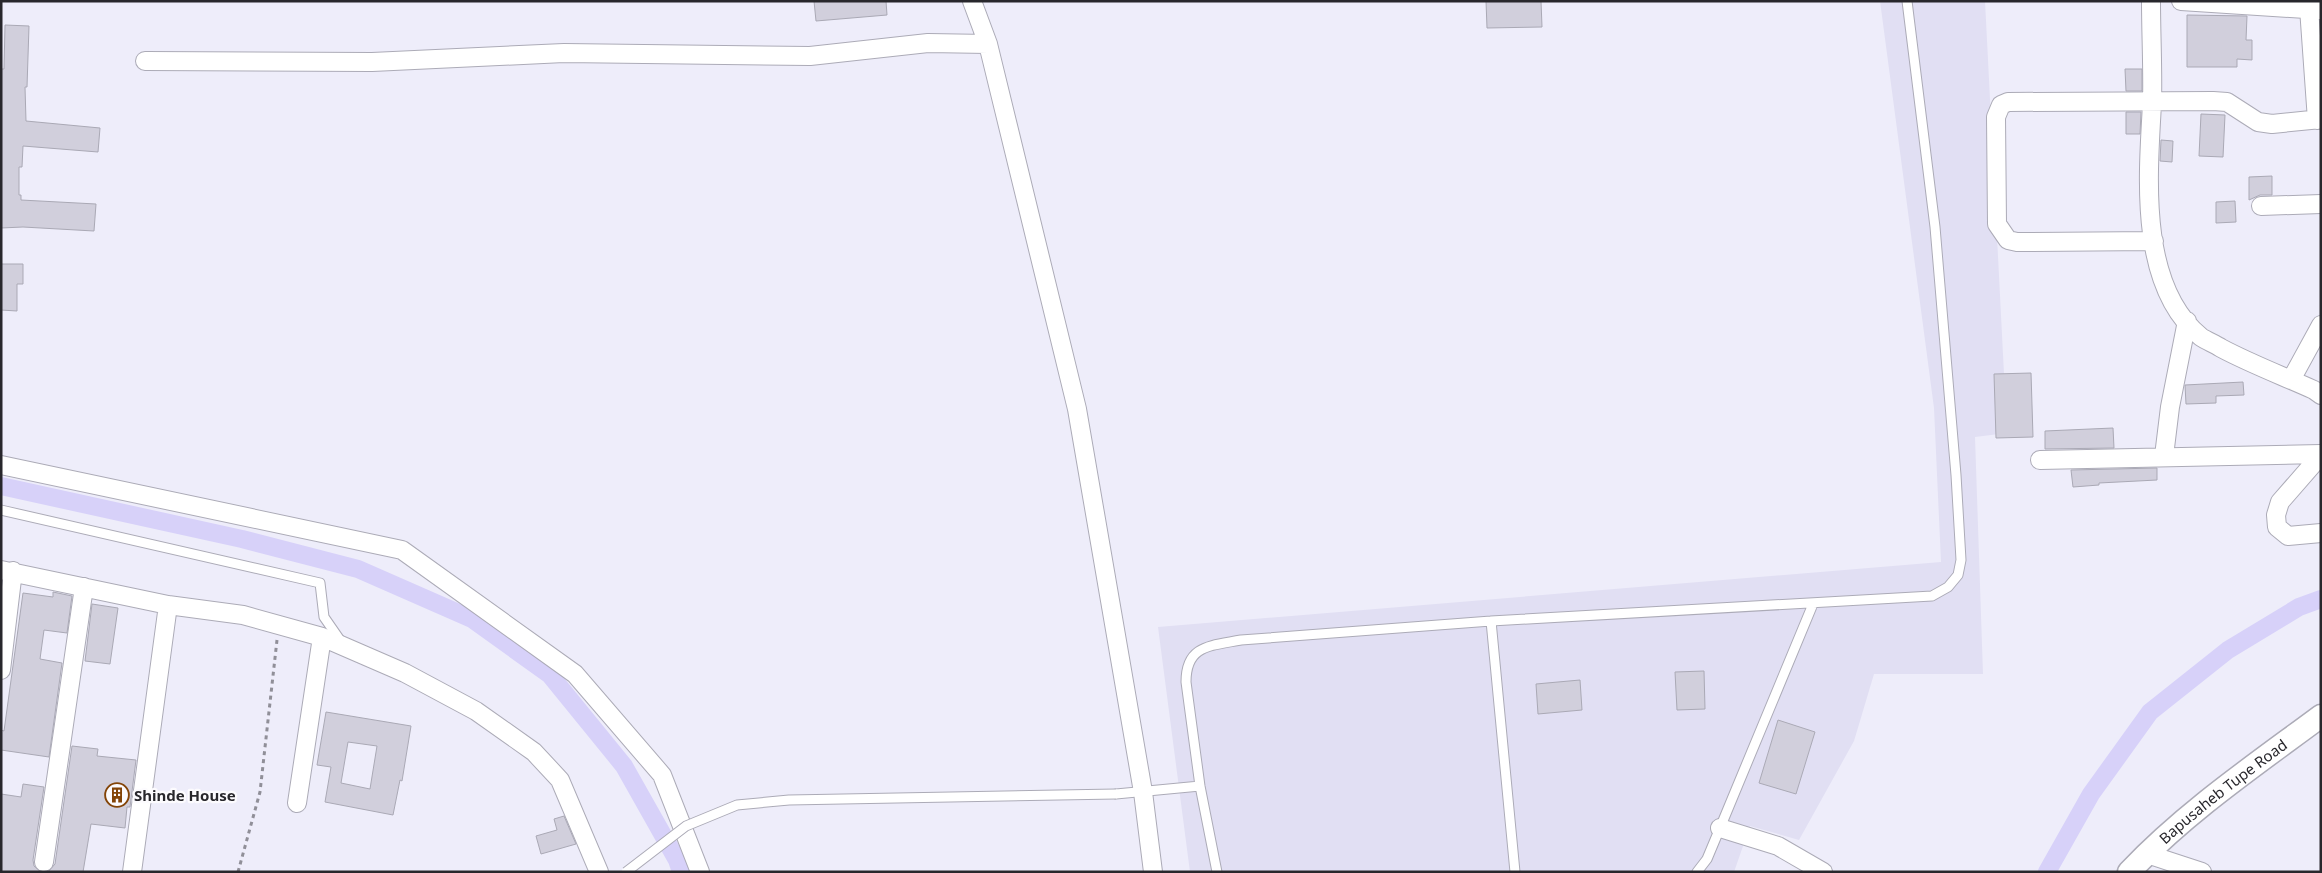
<svg xmlns="http://www.w3.org/2000/svg" width="2322" height="873" viewBox="0 0 2322 873" font-family="'Noto Sans',sans-serif">
<rect width="100%" height="100%" fill="#eeedfa"/>
<!-- built -->
<path fill="#e1dff3" d="M1880,1H1985L2007,433L1975,437L1983,674H1874L1854,741L1799,840L1750,826L1734,872H1190L1158,627L1941,562L1934,408Z"/>
<g fill="none" stroke-linecap="round" stroke-linejoin="round">
<!-- canal -->
<path stroke="#d7d1f9" stroke-width="18" d="M1,486L242,539L358,569L472,619L550,675L624,766L677,860L681,872
M2047,872L2091,794L2150,712L2228,650L2299,607L2321,599"/>
</g>
<!-- building -->
<path fill="#d1cfdc" stroke="#aaa9b5" fill-rule="evenodd" d="M814,1H886L887,15L816,21Z
M1486,1H1541L1542,27L1487,28Z
M2187,15L2247,16L2246,40H2252V60L2237,59V67H2187Z
M5,25L29,26L27,87H25L26,121L100,128L98,152L23,146L22,167H19V195H21V200L96,204L94,231L23,227L1,228V69H4Z
M2125,69H2142V91H2126Z
M2126,112H2141L2140,134H2126Z
M2201,114L2225,115L2223,157L2199,156Z
M2161,140L2173,141L2172,162L2160,161Z
M2272,176V195H2260L2249,200V177Z
M2235,201L2236,222L2216,223V202Z
M1,264H23V284H17V311L1,310Z
M2031,373L2033,437L1996,438L1994,374Z
M2243,382L2244,395L2216,396V403L2186,404L2185,385Z
M2113,428L2114,448L2045,449V431Z
M2157,468V480L2099,483V485L2073,487L2071,470Z
M53,592L72,596L67,633L44,630L40,659L62,663L49,757L1,750V730L4,731L23,593L53,597Z
M92,604L118,608L110,664L85,661Z
M1704,671L1705,709L1677,710L1675,672Z
M1580,680L1582,710L1538,714L1536,684Z
M326,712L411,726L402,781L400,780L393,815L325,802L331,767L317,765ZM348,742L377,746L370,789L341,783Z
M1778,720L1815,732L1796,794L1759,783Z
M72,746L98,749L97,756L136,760L130,807H127L125,828L91,824L83,872H48L55,864Z
M23,784L44,787L33,860L34,866L41,872H1V794L21,797Z
M564,816L576,844L541,854L536,836L557,830L554,819Z"/>
<g fill="none" stroke-linecap="round" stroke-linejoin="round">
<!-- service casing -->
<g stroke="#acabb7" stroke-width="11">
<path id="service" d="M1,510L320,583L324,617L342,643
M1491,621L1515,872
M1116,794L1200,786
M1217,872L1200,786L1186,682C1186,645 1210,646 1241,640L1491,621L1932,596L1948,587L1958,575L1961,560L1956,475L1935,227L1907,1
M1697,872L1707,859L1720,828L1813,604"/>
</g>
<!-- minor casing -->
<g stroke="#acabb7" stroke-width="20">
<path id="minor" d="M972,1L988,44L1077,409L1143,792L1153,872
M2151,1C2151,35 2153,70 2152,104C2148,176 2138,286 2201,337C2207,341 2215,344 2221,348C2251,364 2283,376 2314,390L2321,395
M2181,1L2321,10
M2309,8L2317,120
M145,61L372,62L564,53L810,56L928,43L988,44
M2261,206L2321,204
M2154,241L2017,242L2008,240L1997,224L1996,117L2001,105L2008,102L2213,101L2227,102L2258,122L2272,124L2321,119
M2291,380L2321,325
M2321,455L2280,502L2276,515L2277,527L2288,536L2321,533
M2164,456L2170,407L2187,321
M2040,460L2321,454
M1,465L402,550L575,674L662,775L700,872
M1,570L168,605L243,615L322,637L405,673L476,711L534,752L560,780L599,872
M1,670L13,571
M297,803L322,637
M1720,828L1778,846L1823,872
M2147,854L2202,872
M44,862L84,587
M132,872L168,605"/>
</g>
<!-- tertiary casing -->
<g stroke="#acabb7" stroke-width="25">
<g id="tertiary">
<path id="s1" d="M2129,872C2186,812 2255,765 2321,716"/>
</g>
</g>
<!-- path -->
<path stroke="#908f98" stroke-width="3" stroke-dasharray="4 4" stroke-linecap="butt" d="M238,872L260,792L277,640"/>
<!-- service -->
<use href="#service" stroke="#fff" stroke-width="9"/>
<!-- minor -->
<use href="#minor" stroke="#fff" stroke-width="18"/>
<!-- tertiary -->
<use href="#tertiary" stroke="#fff" stroke-width="22"/>
<!-- service-bridge casing -->
<g stroke="#acabb7" stroke-width="11" stroke-linecap="butt">
<path id="service-bridge" d="M626,872L686,826L737,805L789,800L1116,794"/>
</g>
<!-- service-bridge -->
<use href="#service-bridge" stroke="#fff" stroke-width="9"/>
</g>
<!-- icons -->
<defs>
<g id="building-ring" transform="scale(1.25)"><circle r="9.5" fill="#fcfbfe" stroke="#834407" stroke-width="1.5"/><path d="M-4-6H4V6H1V3H-1V6H-4ZM-2.5-4.3h1.7v1.8h-1.7ZM.8-4.3h1.7v1.8H.8ZM-2.5-1h1.7V.8h-1.7ZM.8-1h1.7V.8H.8Z" fill="#834407"/></g>
</defs>
<g fill-rule="evenodd">
<use href="#building-ring" x="117" y="795"/>
</g>
<g text-anchor="middle" dominant-baseline="central" stroke-width="4.5" stroke-linejoin="round" paint-order="stroke">
<!-- street labels -->
<g font-size="15" fill="#28272c" stroke="#fcfbfe">
<text stroke="none"><textPath href="#s1" startOffset="124">Bapusaheb Tupe Road</textPath></text>
</g>
<!-- poi labels -->
<g font-size="15" font-weight="bold" fill="#28272c" stroke="#fcfbfe" text-anchor="start">
<text x="134" y="795">Shinde House</text>
</g>
</g>
<!-- border -->
<rect width="2322" height="873" fill="none" stroke="#28272c" stroke-width="5"/>
</svg>
